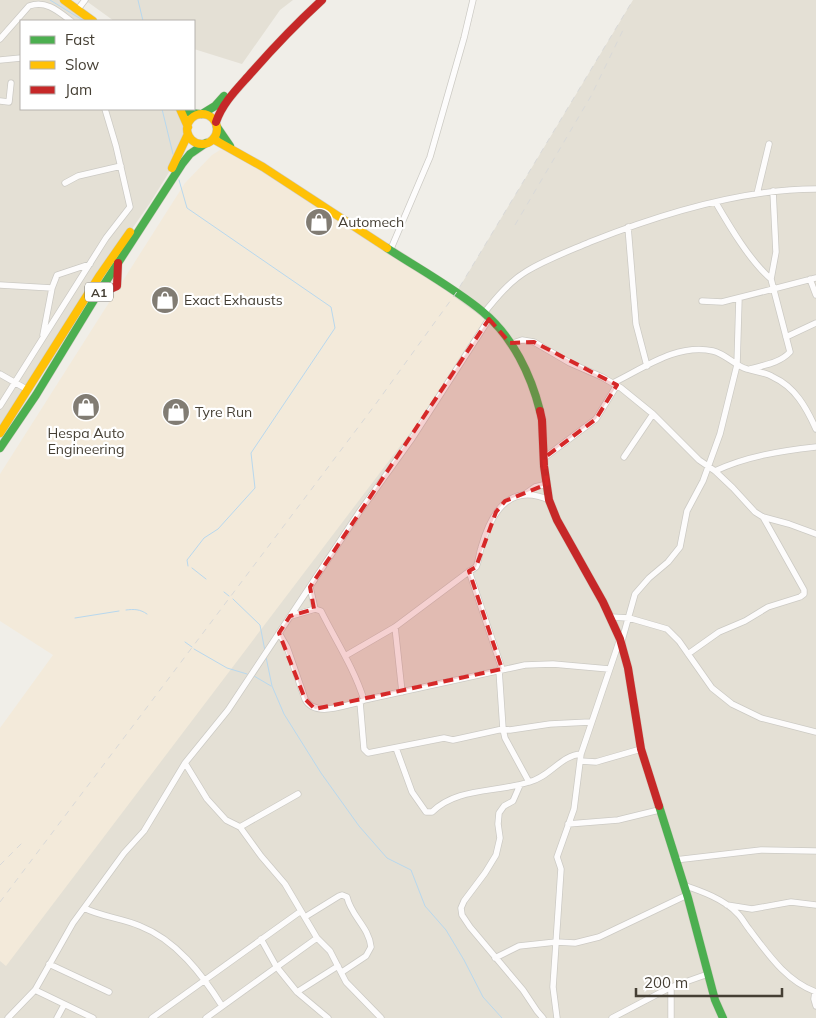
<svg xmlns="http://www.w3.org/2000/svg" width="816" height="1018" viewBox="0 0 816 1018" font-family="Mulish,sans-serif">
<rect width="100%" height="100%" fill="#f0eee8"/>
<!-- residential -->
<path fill="#e4e0d5" d="M0,0H64L93,21H21V109H180L185,118V143L176,161L150,203L100,275L0,433Z
M85,0H293L280,10L242,64L194,49V21H114Z
M633,0H816V1018H0V902L416,350L456,293Z"/>
<!-- commercial -->
<path fill="#f3eada" d="M220,150H230L248,160L431,280L486,320L429,408L6,966L0,961V728L53,655L0,621V474L185,183L212,155Z"/>
<g fill="none" stroke-linecap="round" stroke-linejoin="round">
<!-- stream -->
<path stroke="#b8d8ee" stroke-width="1" d="M50,0L84,21
M138,0L143,21
M162,109L173,154
M179,180L187,208L331,307L335,328L251,453L255,488L218,529L204,538L187,560L188,566
M192,568L206,579
M224,592L229,596
M233,599L260,625L265,651
M126,610C134,609 140,609 147,614
M75,618L119,611
M185,642L192,647
M194,649L227,668L247,674
M266,657L272,686L284,714L321,773L359,826L387,858L411,870L425,906L446,930L464,960L483,997L502,1018
M254,676L271,686"/>
<!-- street casing -->
<g stroke="#cccac4" stroke-width="7">
<path id="street" d="M78,9L85,0
M0,39L29,6C46,0 58,11 71,21
M0,60L21,58
M0,101L9,102L11,83
M65,183L78,176L121,166
M757,194L769,144
M716,203C730,227 750,261 771,279
M628,227L636,324L647,366
M390,251L430,157L464,38L473,0
M810,279L816,295
M0,285L52,288
M702,301L722,302L816,278
M484,313C496,298 510,281 527,271C547,259 569,251 590,242C658,215 742,189 816,189
M43,335L52,288L57,275L90,264
M786,337L816,323
M510,344L522,340L534,342L570,363L602,377L621,388L653,414L699,460L715,471L733,488L755,512L763,517L789,524L816,534
M750,369C764,365 780,363 790,352L771,279L776,252L773,191
M0,374L28,390
M613,383C644,368 677,343 713,351C726,354 735,366 747,369C756,372 765,372 773,377C795,387 806,407 816,429
M0,406L106,238L130,207L116,146L105,109
M624,457L653,414
M544,458L596,419L617,385
M715,471C747,456 781,451 816,447
M525,494L535,487L547,484
M469,571L502,669
M310,587L315,609L321,611C336,641 354,668 364,700
M291,616L315,609
M610,617L629,618L667,629L679,641L712,688L732,704L761,718L816,732
M395,627L402,692
M279,633L287,647L305,699C315,718 344,705 360,702L364,700L525,665L553,664L609,669
M621,644L635,594L649,578L668,562L680,547L687,511L703,481L720,434L737,365L739,298
M688,654L719,632L745,621L768,607L800,597L804,594V590L763,517
M345,656L395,627L467,573L476,567C479,561 479,554 481,548C491,513 509,482 549,500
M499,670L503,729L505,738L529,782C550,777 561,755 581,754
M360,702L364,749L368,753L444,738L453,740L503,729L510,730L550,724L590,722
M396,748L412,792L426,812H432C457,787 496,793 529,782
M580,761L596,762L641,749
M185,763L207,799L226,820L240,827L261,856L285,884L317,938L330,951L346,982L381,1018
M520,785L513,801L504,806L499,813L498,824L500,838L496,855L485,873L464,901L461,908L462,915L470,927L523,990L537,1011L543,1018
M568,824L618,820L659,810
M240,827L298,794
M675,860L761,850L816,851
M683,885C701,891 724,899 738,914C742,918 745,924 749,929C768,954 786,981 816,992
M727,905L752,909L791,902L816,905
M84,908C102,917 122,918 140,926C176,940 202,974 222,1006
M305,917L339,896L342,895L347,897C351,916 369,927 371,947L366,956L342,972
M261,939L276,966L297,992L328,1018
M495,958L519,946L556,942L575,943L599,937L687,895
M49,964L109,992
M671,987V1018
M35,990L93,1018
M297,992L338,966
M815,992L814,999L816,1006
M8,1018L35,990L73,923L124,853L144,831L185,763L228,710L360,511L411,440L489,319
M57,1018L64,1005
M152,1018L301,911
M206,1018L317,938
M557,1018L553,987L561,869L557,857L574,809L581,754L620,639
M612,1018L671,987L708,974"/>
</g>
<!-- fast casing -->
<g stroke="#cfcbbf" stroke-width="9">
<path id="fast" d="M184,109L190,113L200,114
M202,114L215,106L224,96
M217,127L230,146
M387,248C419,269 454,288 483,312C513,337 531,375 540,411
M0,448L36,395L94,300L182,164L190,154L206,143
M659,806L688,898L715,1000L723,1018"/>
</g>
<!-- slow casing -->
<g stroke="#cfcbbf" stroke-width="9">
<path id="slow" d="M64,0L93,21
M180,109L188,127
M187 129a15 15 0 1 1 30 0a15 15 0 1 1-30 0Z
M213,139L263,167L387,248
M172,168L188,134
M0,433L100,275L130,232"/>
</g>
<!-- jam casing -->
<g stroke="#cfcbbf" stroke-width="9">
<path id="jam" d="M216,122C223,102 238,88 252,72C274,47 297,23 322,0
M97,295L117,286L118,263
M540,411L542,420L544,466L549,500L557,520L603,602L620,639L628,668L641,749L659,806"/>
</g>
<!-- street -->
<use href="#street" stroke="#fdfcfc" stroke-width="5.5"/>
<!-- fast -->
<use href="#fast" stroke="#4caf50" stroke-width="8"/>
<!-- slow -->
<use href="#slow" stroke="#ffc107" stroke-width="8"/>
<!-- jam -->
<use href="#jam" stroke="#c62828" stroke-width="8"/>
<!-- rail -->
<path stroke="#d9d9d8" stroke-width="1" stroke-dasharray="6 6" stroke-linecap="butt" d="M515,225L591,96L625,26
M0,865L22,843
M0,902L375,405L456,293L633,0"/>
</g>
<!-- marked area -->
<path fill="#d62828" fill-opacity="0.2" stroke="#d62828" stroke-width="4" stroke-dasharray="10 6" stroke-linejoin="round" d="M489,319L510,343L534,342L617,385L596,419L544,458L547,484L505,501L496,512L476,567L469,571L502,669L315,709L305,699L279,633L290,616L314,609L310,587Z"/>
<!-- icons -->
<defs>
<g id="shop-disc" transform="scale(1.4375)"><circle r="9.5" fill="#817c73" stroke="#fff"/><path d="M-5-2.5h2.3a2.7 3.5 0 0 1 5.4 0H5L5.5 6h-11ZM-1.5-2.5h3a1.5 2.3 0 0 0-3 0Z" fill="#fff"/></g>
</defs>
<g fill-rule="evenodd">
<use href="#shop-disc" x="319" y="222"/>
<use href="#shop-disc" x="165" y="300"/>
<use href="#shop-disc" x="86" y="407"/>
<use href="#shop-disc" x="176" y="412"/>
</g>
<g text-anchor="middle" dominant-baseline="central" stroke-width="4.5" stroke-linejoin="round" paint-order="stroke">
<!-- shield labels -->
<rect fill="#fff" stroke="#7d7971" stroke-width="1" x="85" y="282.5" width="28" height="19" rx="4"/>
<g font-size="12" font-weight="bold" fill="#453f34">
<text x="99" y="292">A1</text>
</g>
<!-- poi labels -->
<g font-size="14" fill="#453f34" stroke="#fff" text-anchor="start">
<text x="338" y="222">Automech</text>
<text x="184" y="300">Exact Exhausts</text>
<text x="195" y="412">Tyre Run</text>
<text x="86" y="433" text-anchor="middle">Hespa Auto<tspan x="86" dy="16">Engineering</tspan></text>
</g>
</g>
<!-- legend -->
<rect x="20" y="20" width="175" height="90" fill="#ffffff" stroke="#b5b2ae"/>
<rect x="30" y="36" width="25" height="8" fill="#4caf50" stroke="#b5b2ae"/>
<text x="65" y="45" font-size="15" fill="#453f34">Fast</text>
<rect x="30" y="61" width="25" height="8" fill="#ffc107" stroke="#b5b2ae"/>
<text x="65" y="70" font-size="15" fill="#453f34">Slow</text>
<rect x="30" y="86" width="25" height="8" fill="#c62828" stroke="#b5b2ae"/>
<text x="65" y="95" font-size="15" fill="#453f34">Jam</text>
<!-- scale -->
<path d="M636 988v8h146v-8" fill="none" stroke="#453f34" stroke-width="2.5"/>
<text x="644" y="988" font-size="15" fill="#453f34" stroke="#ffffff" stroke-width="4" paint-order="stroke">200 m</text>
</svg>
